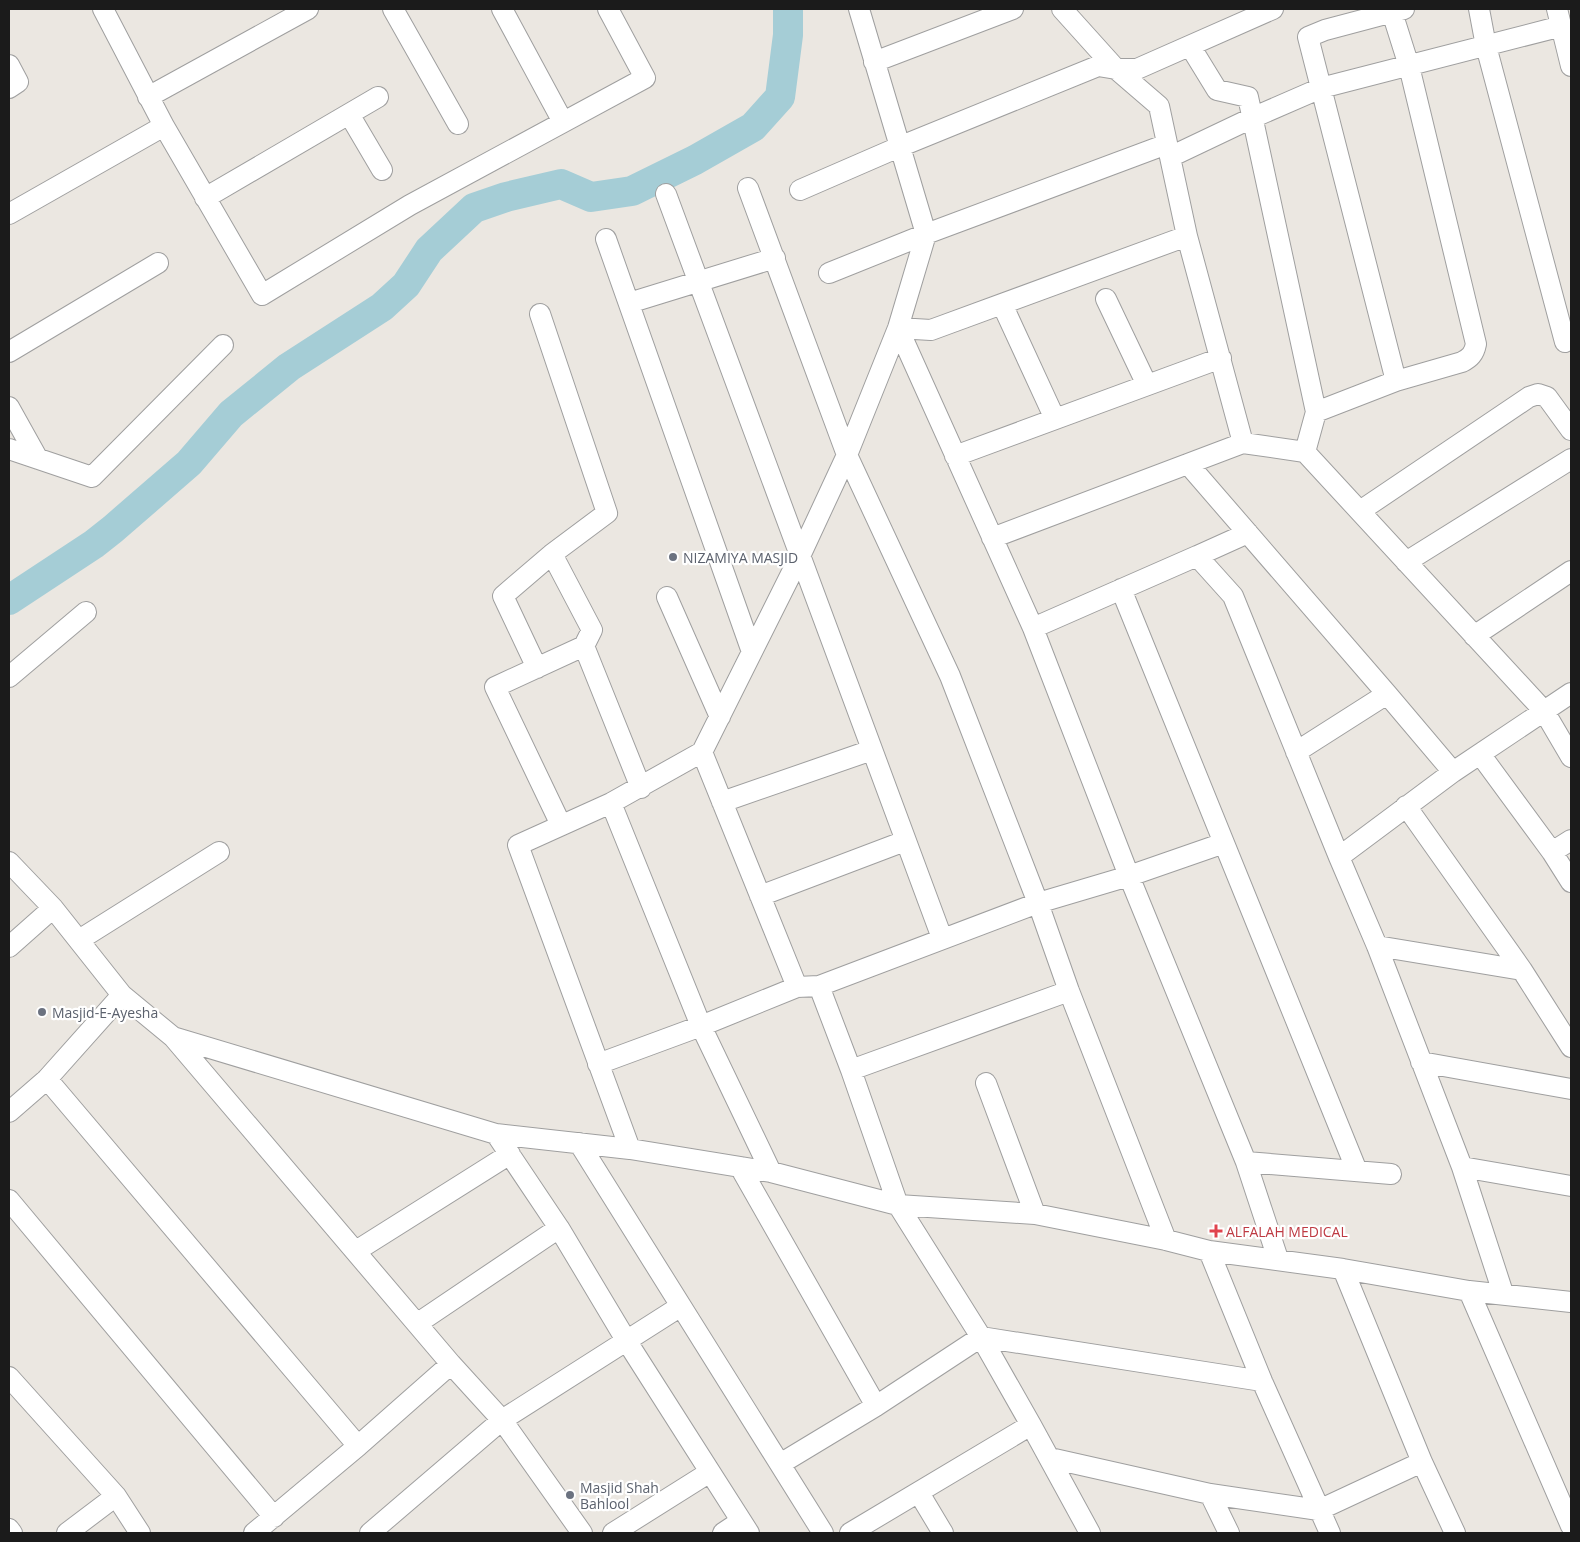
<svg xmlns="http://www.w3.org/2000/svg" width="1580" height="1542" viewBox="0 0 1580 1542" font-family="'Open Sans',sans-serif">
<rect width="100%" height="100%" fill="#ebe7e1"/>
<g fill="none" stroke-linecap="round" stroke-linejoin="round">
<!-- river -->
<path stroke="#a5cdd6" stroke-width="30" d="M9,600L94,544L113,529L189,463L231,414L289,367L382,307L406,285L429,250L474,208L506,197L561,184L591,197L632,191L695,160L753,127L780,97L788,35V9"/>
<!-- minor casing -->
<g stroke="#9f9f9f" stroke-width="22">
<path id="minor" d="M103,9L164,126L262,295L410,205L645,78L608,9
M393,9L458,124
M502,9L563,122
M1062,9L1116,69L1159,106L1187,236L1243,443
M1391,9L1409,66L1476,344C1474,354 1470,358 1462,362L1396,381
M1479,9L1486,46L1565,342
M1557,9L1571,66
M1190,46L1217,90L1248,97L1316,412L1305,452L1544,711L1571,757
M874,62L1013,9
M9,65L18,82L9,88
M148,97L308,9
M349,114L382,170
M1170,157L1252,118L1321,88L1562,26
M748,188L847,455L950,676L1038,903L1069,991L1166,1240
M800,190L899,147L1098,66L1116,69H1137L1273,9
M666,194L942,938
M205,198L378,97
M9,214L164,126
M1187,236L931,330L898,328L1033,628L1129,876L1246,1162L1278,1259
M606,239L752,652
M829,273L926,234L1167,144
M1106,299L1147,385
M629,303L775,258
M1002,304L1055,419
M9,352L158,263
M9,407L38,459
M1316,412L1396,381L1308,37L1325,30L1404,9
M9,449L92,477L223,345
M955,456L1221,358
M1188,464L1387,694L1453,772
M1360,511L1529,397L1538,394L1547,397L1571,430
M992,538L1243,443L1305,452
M552,554L592,630L584,646L641,788
M1197,556L1248,533
M1406,562L1571,459
M1121,589L1357,1171
M667,597L720,717
M1033,628L1197,556L1233,596L1339,857L1377,946L1462,1167L1503,1293
M1474,636L1571,571
M537,668L503,596L552,554L607,513L540,314
M9,677L86,612
M702,752L797,987
M1296,752L1387,694
M1480,754L1552,852L1571,882
M722,802L872,750
M611,803L701,1026L771,1172
M1406,806L1522,970L1571,1047
M561,825L495,687L584,646
M1552,852L1571,840
M1339,857L1453,772L1571,693
M9,862L53,908L122,995L173,1037L451,1364L502,1420L582,1533
M760,896L905,841
M79,940L219,852
M1377,946L1522,970
M9,947L53,908
M819,986L851,1070L898,1205L981,1337L1031,1425L1090,1533
M173,1037L496,1134L630,1149L771,1172L898,1205L1035,1214L1166,1240L1209,1251L1343,1269L1469,1291L1571,1302
M1421,1062L1571,1089
M598,1064L701,1026L797,987L819,986L1038,903L1129,876L1224,843
M851,1070L1069,991
M47,1079L358,1446
M986,1083L1035,1214
M9,1112L47,1079L122,995
M496,1134L559,1228L626,1340L749,1533
M579,1143L823,1533
M630,1149L518,845L611,803L702,752L800,556L847,455L898,328L926,234L859,9
M1246,1162L1391,1174
M740,1167L876,1406
M1462,1167L1571,1186
M9,1200L274,1517
M356,1251L510,1154
M1209,1251L1262,1381L1330,1533
M1343,1269L1422,1462L1455,1533
M1469,1291L1571,1526
M418,1323L559,1228
M9,1377L116,1496L140,1533
M1050,1458L1210,1494L1319,1510L1422,1462
M780,1464L876,1406L981,1337L1262,1381
M919,1493L943,1533
M1210,1494L1229,1533
M9,1529L12,1533
M67,1533L116,1496
M254,1533L358,1446L451,1364
M370,1533L502,1420L681,1306
M613,1533L710,1472
M723,1533L741,1521
M850,1533L1031,1425"/>
</g>
<!-- minor -->
<use href="#minor" stroke="#fff" stroke-width="20"/>
</g>
<!-- markers -->
<g fill="#6b7280" stroke="#fff" stroke-width="2">
<circle cx="673" cy="557" r="5"/>
<circle cx="42" cy="1012" r="5"/>
<circle cx="570" cy="1495" r="5"/>
</g>
<path fill="#e0444e" stroke="#fff" stroke-width="2" d="M1213.5 1223.5h5v5h5v5h-5v5h-5v-5h-5v-5h5z"/>
<g text-anchor="middle" dominant-baseline="central" stroke-width="4.5" stroke-linejoin="round" paint-order="stroke">
<!-- worship labels -->
<g font-size="14" fill="#5b616d" stroke="#fff" text-anchor="start">
<text x="683" y="557">NIZAMIYA MASJID</text>
<text x="52" y="1012">Masjid-E-Ayesha</text>
<text x="580" y="1487">Masjid Shah<tspan x="580" dy="16">Bahlool</tspan></text>
</g>
<!-- health labels -->
<g font-size="14" fill="#be3a42" stroke="#fff" text-anchor="start">
<text x="1226" y="1231">ALFALAH MEDICAL</text>
</g>
</g>
<!-- border -->
<rect width="1580" height="1542" fill="none" stroke="#1b1b1b" stroke-width="20"/>
</svg>
